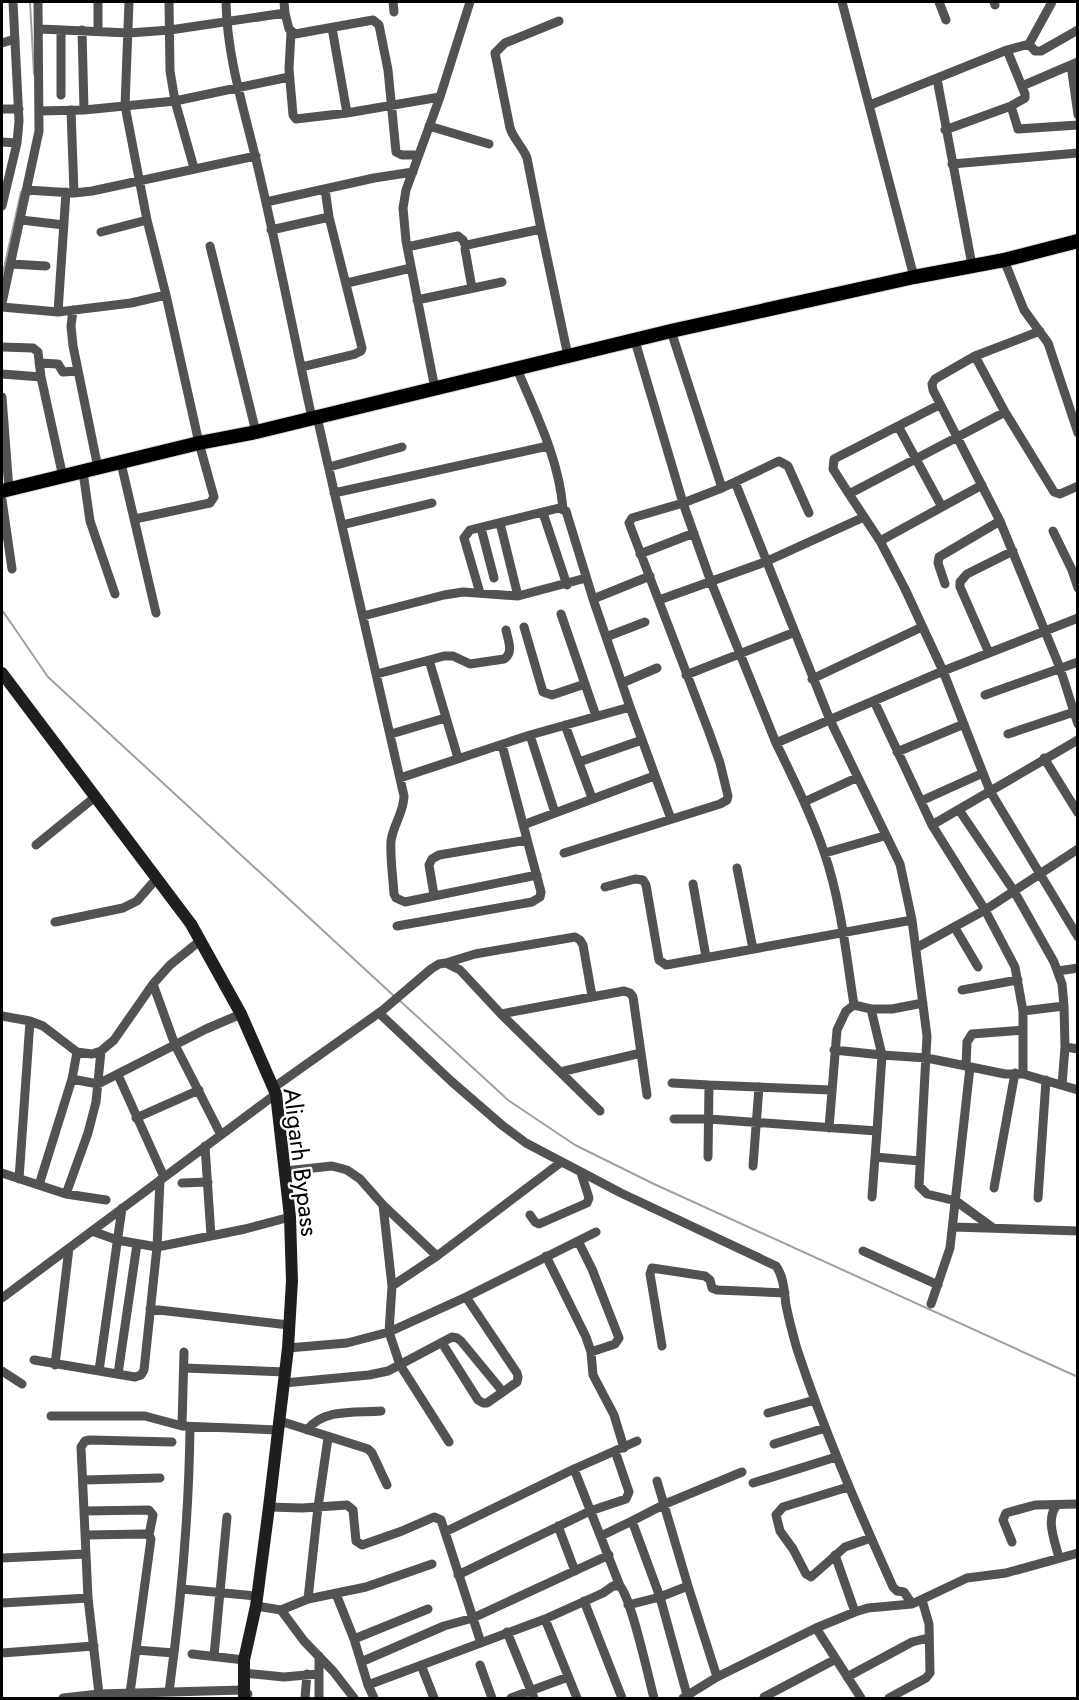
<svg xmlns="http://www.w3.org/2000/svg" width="1079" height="1700" viewBox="0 0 1079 1700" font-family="Jost,sans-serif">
<rect width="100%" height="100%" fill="#fff"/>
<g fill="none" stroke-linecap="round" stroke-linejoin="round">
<!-- stream -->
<path stroke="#a0a0a0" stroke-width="2" d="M30,2L34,74
M2,277L21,192
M2,610L48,677L394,996
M398,999L508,1100L575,1145L654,1184L1078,1377"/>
<!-- primary casing -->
<g stroke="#dbdbdb" stroke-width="16">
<path id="primary" d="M2,491L199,443L256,432L671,331L914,277L1004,260L1078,241"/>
</g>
<!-- minor -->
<path stroke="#525252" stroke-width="9" d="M98,2V30
M129,2L125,106L147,220L166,295L199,443L214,497L210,503L135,519
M169,2L170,71L175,101L194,168
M226,2C227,60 246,115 259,172C278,253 294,336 312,418
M393,2L394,12
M842,2L914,277
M939,2L946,20
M994,2L995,5
M285,13L289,29L295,34L373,20L379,25L388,70L396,152L402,155H419
M332,28L347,113
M40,29L129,33L170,30L285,13L284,2
M61,30V95
M82,30L84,110
M291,32L289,69L293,115L296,119L347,113L440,97
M2,43L15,39
M1029,44L1035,51H1041L1078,30
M1071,65L1078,115
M937,79L972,265
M1022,86L1078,62
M870,105L1007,50L1029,44L1052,2
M1011,106L1018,129L1078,125
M2,109H19
M71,110L74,193
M40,111L84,110L175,101L289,77
M429,126L489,144
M945,130L1011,106L1025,98V94L1007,50
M2,142L17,143
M952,164L1078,153
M26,190L74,193L92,191L256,156
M266,202L374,178L413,172
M2,206L17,143L19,121L13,2
M21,220L64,225
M541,229L527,158C523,147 514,140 510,128L495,53L505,43L559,21
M271,230L329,217
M101,232L147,220
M210,246L256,432
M407,247L458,236L463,240L466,247
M1004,260L1024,310L1048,343L1078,433
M11,264L46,266
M347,283L411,268
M472,288L465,249L467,245L541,229L568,356
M417,300L502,282
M2,303L39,131L38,2
M2,307L58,312L131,303L166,295
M73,310L71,326L73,346L98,468
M58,312L66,192
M671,331L722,488L735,482L830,720L900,864L912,920L927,1036L919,1186L927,1194L956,1201L993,1228
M1040,331L975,356L1005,412L849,494L880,541L905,589L943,671L990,791L1078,937
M635,341L683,503L722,488
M2,347L33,348L38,352L41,377L63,477
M975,356L935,379L932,384L933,390L1000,521L1060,668L1074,712L1008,734
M39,363L58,364L63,372L78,371
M301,367L355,354L361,351L362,348L329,217L325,189
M517,369C536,414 559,459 563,509
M2,374L41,377
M435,389L406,241L403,208L406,190L440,97L470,2
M2,397L9,490
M1005,412L1054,492L1060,494L1078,486
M317,417L404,796C404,812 393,825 391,841C390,858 393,877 394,894L396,898L405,902L537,875
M898,426L942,507
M121,463L156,613
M329,467L402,447
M83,472L90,521L115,594
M735,482L779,461L788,466L809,513
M334,493L548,446
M849,494L833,469L834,459L939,405
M2,500L12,569
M543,513L567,585
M500,523L518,596
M342,525L432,503
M481,528L494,578
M1053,531L1072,570L1078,588
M880,541L982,485
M640,554L694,533
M650,576L593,599L630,707L671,819
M945,584L938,563L939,557L1000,521
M480,593L464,538L470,530L559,508L566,511L593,599
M659,600L765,562L864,517
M561,614L596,716
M363,616L444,595L463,592L518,596L586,578
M524,627L543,692L552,695L585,684
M606,637L645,622
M989,653L960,587V582L967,574L1013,551
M429,660L444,656H453L470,664L504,659C514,653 508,640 506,630
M377,674L429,660L458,758
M686,675L795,632
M812,679L922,627
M622,683L657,668
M985,695L1078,662
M874,701L932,825L985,910L1015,967L1023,1011V1074H1005L927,1058L882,1055L871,1009L854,1005C846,954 841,901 824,852C811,814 793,778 776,743L943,671L1078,618
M1078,711L1074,712L1078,724
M565,725L592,798
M391,734L445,718
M530,735L555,813
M897,752L964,724
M1044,758L1078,813
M579,762L642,740
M400,778L530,735L630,707
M921,801L983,773
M804,802L856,778
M959,810L1014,891L1054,962L1062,984L1064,1006L1023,1011
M523,825L654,776
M932,825L1078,740
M36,845L95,797
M564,853L720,804L727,800L728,796L720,763L709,732L629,523L632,518L683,503L711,582L776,743
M825,853L884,836
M737,868L753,949
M693,884L706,957
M605,887L635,879L643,880L646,885L659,960L666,965L912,920
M434,895L429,865L432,859L439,855L527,840
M55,922L123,908L137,901L157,878
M397,926L532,902L540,897L541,892L502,745
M955,928L978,967
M916,948L985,910L1078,849
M446,963L475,954L575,937L580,940L583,945L592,996
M1058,971L1078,968
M153,984L175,1045L221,1135
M962,990L1018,980
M871,1009H892L923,1003
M379,1013L451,1081L503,1126L526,1143L621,1193L776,1266C784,1277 784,1291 786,1305C789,1320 793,1335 797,1349C824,1431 858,1509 893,1587L897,1591L904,1592L912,1604
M501,1014L624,991L630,993L633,997L647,1095
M2,1016L30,1021L43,1026L77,1052L92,1054L101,1051L114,1040L153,984L170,965L201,940
M1065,1047L1078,1049
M966,1066L967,1042L972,1034L1023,1030
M560,1072L641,1053
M1023,1074L1078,1090
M118,1075L164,1177
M72,1079L98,1084L206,1029L241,1014
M672,1083L709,1085
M1062,1085L1065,1047L1064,1006
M273,1088L383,1010L431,969L439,964L446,963L460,970L501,1014L600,1111
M136,1118L199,1090
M674,1119H709L877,1131L882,1055L834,1050
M829,1128L837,1030L846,1011L854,1005
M205,1146L211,1236
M708,1157L709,1085L831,1090
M875,1157L920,1161
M753,1166L759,1087
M285,1171L332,1166L347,1170L360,1179L383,1205L437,1256
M2,1173L66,1194L106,1200
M19,1179L30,1021
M182,1183L208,1182
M39,1185L72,1079L77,1052
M994,1188L1015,1073
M66,1194L88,1133L96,1102L101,1051
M872,1197L877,1131
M1038,1198L1046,1080
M383,1205L392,1286
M530,1215L535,1222L539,1224L587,1203L589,1198L581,1173
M953,1227L1078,1231
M92,1231L117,1240L157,1247L160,1180
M578,1241L592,1269L619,1338L615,1344L591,1352
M863,1251L938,1285
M546,1256L586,1337L591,1352L593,1375L614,1415L624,1448
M466,1297L596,1232
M2,1298L276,1094
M931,1304L950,1248L970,1067
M150,1309L289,1325
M442,1343L478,1400L483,1403H487L517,1382L518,1377L517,1373L466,1297L389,1332L392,1286L437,1256L560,1163
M662,1346L650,1274L652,1268L705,1276L710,1280L712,1288L717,1290L785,1293
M288,1348L347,1343L389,1332L400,1365L449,1442
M34,1360L135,1377L141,1375L144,1370L157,1247L245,1229L290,1217
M55,1365L69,1248
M184,1368L285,1372
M2,1371L22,1384
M99,1371L122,1208
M118,1374L137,1244
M284,1383L369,1375L388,1371L452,1337L457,1338L461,1341L503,1392
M768,1413L815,1400
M51,1416H145L182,1426L278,1430
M280,1421L368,1449L372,1453L387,1485
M182,1426L184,1352
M307,1430C324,1408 356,1413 381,1411
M774,1444L825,1428
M574,1469L620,1586
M84,1480L160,1478
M657,1481L688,1586
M753,1483L836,1457
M848,1487L783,1507L776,1515L780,1531L793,1549L806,1574L811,1577L845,1547L871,1538
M1057,1505C1045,1519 1055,1541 1059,1558
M269,1507L302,1508L347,1505L353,1510L356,1541L362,1545L402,1531L434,1517L441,1520L445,1532L574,1469L637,1441
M85,1511L149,1510L153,1515L149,1535
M632,1521L665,1504L742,1472
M558,1526L575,1571
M445,1532L481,1643
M86,1535L144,1534L149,1535L151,1539L130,1693
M601,1536L632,1521L660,1597L688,1586L717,1677
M1012,1542L1003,1520L1006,1513L1035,1505L1078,1504
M835,1555L855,1612
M2,1558L86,1554
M458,1575L590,1511L626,1499L629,1492L615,1451
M182,1589L257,1596
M336,1594L354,1639L368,1685
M308,1599L318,1507L328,1438
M584,1601L622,1698
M2,1603L88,1598
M628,1605L660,1597L687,1695
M256,1606L281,1610L308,1599L366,1587L432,1564
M281,1610L304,1641L333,1671L354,1698
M545,1619L577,1698
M816,1628L861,1698
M507,1632L534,1698
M354,1639L428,1609
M136,1650L174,1653
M2,1653L94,1646
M192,1654L244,1660
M214,1656L227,1517
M319,1656V1698
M361,1662L444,1626L473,1618L609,1555
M421,1665L434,1698
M480,1665L492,1698
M243,1673L284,1677L318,1674
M847,1677L912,1642L928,1638
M169,1692C181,1604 189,1516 190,1427
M99,1694L88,1598L81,1447L85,1441L90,1440L172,1442
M764,1697L836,1659
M63,1698L99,1694L243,1690L248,1694
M305,1698L307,1674
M374,1698L368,1685L545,1619L603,1593L613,1586H620C632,1600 648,1676 654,1698
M511,1698L568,1677
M683,1698L717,1677L816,1628L855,1612L868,1608L912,1604L967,1578L1006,1573L1078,1553
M889,1698L926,1678L930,1673L929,1624L922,1600"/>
<!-- secondary -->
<path stroke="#1f1f1f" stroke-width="12" d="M2,673L191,924L241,1014L276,1094L290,1217L292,1281L288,1348L269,1507L256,1606L244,1660V1698"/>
<!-- primary -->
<use href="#primary" stroke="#000" stroke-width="14"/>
</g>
<g text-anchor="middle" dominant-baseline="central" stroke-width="4.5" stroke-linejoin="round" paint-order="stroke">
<!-- street labels -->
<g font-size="24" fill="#000" stroke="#fff">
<text transform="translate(301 1162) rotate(83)">Aligarh Bypass</text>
</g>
</g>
<!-- border -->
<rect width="1079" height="1700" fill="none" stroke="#000000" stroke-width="6"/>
</svg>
